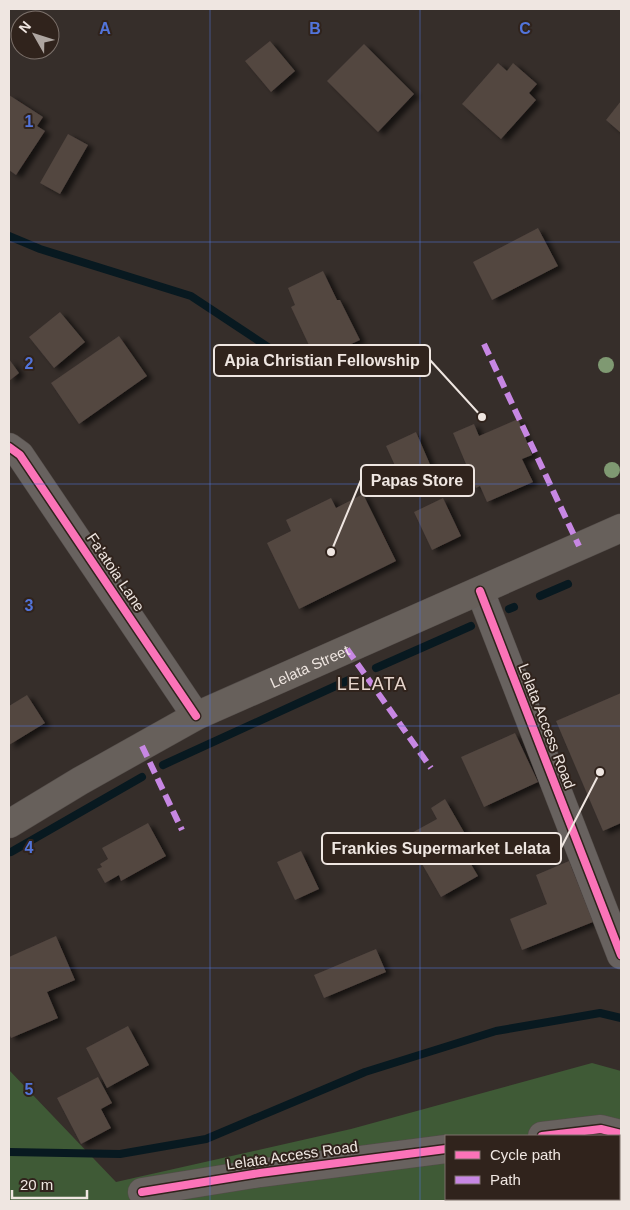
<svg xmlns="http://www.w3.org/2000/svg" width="630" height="1210" viewBox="0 0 630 1210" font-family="Helvetica,sans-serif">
<defs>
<filter id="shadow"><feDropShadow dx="5.5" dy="3" stdDeviation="2.5" flood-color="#0009"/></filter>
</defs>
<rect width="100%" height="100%" fill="#362e2a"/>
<!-- forest -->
<path fill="#3f5a36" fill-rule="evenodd" d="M592,1063L621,1071V1201H9V1070L116,1182L351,1129ZM446,1136H619V1199H446Z"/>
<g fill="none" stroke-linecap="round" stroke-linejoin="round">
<!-- stream -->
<path stroke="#081920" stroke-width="8" d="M9,236L40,249L191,296L271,349
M540,596L568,584
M509,609L514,607
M376,668L471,626
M163,765L351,679
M11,852L142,777
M9,1152L120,1154L206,1139L365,1072L496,1031L600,1013L621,1018"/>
</g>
<!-- building -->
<path fill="#524640" filter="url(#shadow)" d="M270,41L295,71L271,92L245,61Z
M364,44L414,94L378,132L327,81Z
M498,63L507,71L513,63L537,84L529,93L536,100L501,139L462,104Z
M9,95L43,117L37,126L45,131L16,175L9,170Z
M621,101V133L606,120Z
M68,134L88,145L60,194L40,183Z
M538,228L558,266L492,300L473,262Z
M323,271L337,300H340L360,340L316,360L291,307L295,305L288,288Z
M60,312L85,342L54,368L29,337Z
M119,336L147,376L79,424L51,383Z
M9,359L19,373L9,381Z
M518,419L532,455L522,459L533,482L487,502L480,486L476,488L453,433L474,424L479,436Z
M416,432L432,469L403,483L386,446Z
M363,494L396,561L299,609L267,543L291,531L286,520L331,498L336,508Z
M443,498L461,536L432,550L414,512Z
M621,693V823L603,831L556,721Z
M27,695L45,723L9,745V706Z
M515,733L538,782L484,807L461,757Z
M445,799L468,839L459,844L478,876L441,897L406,836L437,819L431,808Z
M148,823L166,856L121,881L119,875L105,883L97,869L102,867L100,864L108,859L102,848Z
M301,851L319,889L295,900L277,862Z
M569,861L593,922L522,950L510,919L547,904L536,875Z
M56,936L75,980L47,992L58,1018L11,1038L9,1034V957Z
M376,949L386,972L324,998L314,975Z
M128,1026L149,1065L107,1088L86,1048Z
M98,1077L112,1103L101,1109L111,1128L81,1144L57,1098Z"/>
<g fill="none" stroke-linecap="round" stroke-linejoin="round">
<!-- minor casing -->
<g stroke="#534c49" stroke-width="29">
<path id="minor" d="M9,447L20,455L196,716
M480,591L621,955
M542,1136L601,1129L621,1134
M142,1192L260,1173L446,1149"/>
</g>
<!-- secondary casing -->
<g stroke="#534c49" stroke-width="29">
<g id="secondary">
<path id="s1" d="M9,824L80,781L196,716L621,528"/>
</g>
</g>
<!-- minor -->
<use href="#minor" stroke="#68625f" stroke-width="28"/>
<!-- secondary -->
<use href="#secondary" stroke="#67605b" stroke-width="28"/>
<!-- quiet -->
<path stroke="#c787e3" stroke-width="6" stroke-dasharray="12 6" stroke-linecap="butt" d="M484,344L579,546
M347,649L431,768
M142,746L182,830"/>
<!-- cycleway casing -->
<g stroke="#30231c" stroke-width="11">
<path id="cycleway" d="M9,447L20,455L196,716
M480,591L621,955
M542,1136L601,1129L621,1134
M142,1192L260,1173L446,1149"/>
</g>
<!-- cycleway -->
<use href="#cycleway" stroke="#fb73b8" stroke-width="8"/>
</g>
<!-- trees -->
<g fill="#7f9972">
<circle cx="606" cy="365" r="8"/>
<circle cx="612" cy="470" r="8"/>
</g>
<!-- grid -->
<path fill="none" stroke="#5274da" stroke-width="1" stroke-opacity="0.55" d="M210,9V1201M420,9V1201M9,242H621M9,484H621M9,726H621M9,968H621"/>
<g text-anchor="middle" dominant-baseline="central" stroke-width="4" stroke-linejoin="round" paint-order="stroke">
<!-- street labels -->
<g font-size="15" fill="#efe6e1" stroke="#30231c">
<text transform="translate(116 572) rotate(56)">Fa'atoia Lane</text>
<text stroke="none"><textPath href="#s1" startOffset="340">Lelata Street</textPath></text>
<text transform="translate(547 726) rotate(69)">Lelata Access Road</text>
<text transform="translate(292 1155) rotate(-8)">Lelata Access Road</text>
</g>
<!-- quarter labels -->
<g font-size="18" letter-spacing="1" fill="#e7d6cd" stroke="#30231c">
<text x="372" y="684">LELATA</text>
</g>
</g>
<g font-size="16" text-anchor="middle" font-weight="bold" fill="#5274da" stroke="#30231c" stroke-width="4" stroke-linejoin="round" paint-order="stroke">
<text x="105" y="34">A</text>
<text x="315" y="34">B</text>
<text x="525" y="34">C</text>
<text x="29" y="127">1</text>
<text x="29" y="369">2</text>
<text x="29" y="611">3</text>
<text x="29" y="853">4</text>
<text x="29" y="1095">5</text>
</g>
<!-- callouts -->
<path fill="none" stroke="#efe6e1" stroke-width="2" d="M482 417L430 360M331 552L361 480M600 772L561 848"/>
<g fill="#efe6e1" stroke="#30231c" stroke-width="2">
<circle cx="482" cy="417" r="5"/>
<circle cx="331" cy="552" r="5"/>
<circle cx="600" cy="772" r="5"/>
</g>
<g fill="#30231c" stroke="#efe6e1" stroke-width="2">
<rect x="214" y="345" width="216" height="31" rx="5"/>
<rect x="361" y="465" width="113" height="31" rx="5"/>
<rect x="322" y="833" width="239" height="31" rx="5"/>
</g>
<g font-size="16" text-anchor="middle" font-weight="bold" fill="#efe6e1">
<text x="322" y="366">Apia Christian Fellowship</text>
<text x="417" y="486">Papas Store</text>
<text x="441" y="854">Frankies Supermarket Lelata</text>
</g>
<!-- border -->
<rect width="630" height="1210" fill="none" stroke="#efe6e1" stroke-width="20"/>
<!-- legend -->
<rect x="445" y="1135" width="175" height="65" fill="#30231c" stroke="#7c716b"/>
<rect x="455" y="1151" width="25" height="8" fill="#fb73b8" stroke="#7c716b"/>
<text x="490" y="1160" font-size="15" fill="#efe6e1">Cycle path</text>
<rect x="455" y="1176" width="25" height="8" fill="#c787e3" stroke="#7c716b"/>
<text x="490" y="1185" font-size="15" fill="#efe6e1">Path</text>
<!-- north arrow -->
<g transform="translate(35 35) rotate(309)"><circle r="24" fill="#30231c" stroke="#7c716b"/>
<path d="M0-4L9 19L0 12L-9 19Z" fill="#aea6a1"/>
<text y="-8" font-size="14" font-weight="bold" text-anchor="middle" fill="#efe6e1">N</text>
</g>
<!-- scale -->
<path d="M12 1190v8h75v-8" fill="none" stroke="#efe6e1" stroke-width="2.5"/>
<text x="20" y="1190" font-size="15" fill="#efe6e1" stroke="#30231c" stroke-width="4" paint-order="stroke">20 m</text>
</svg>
